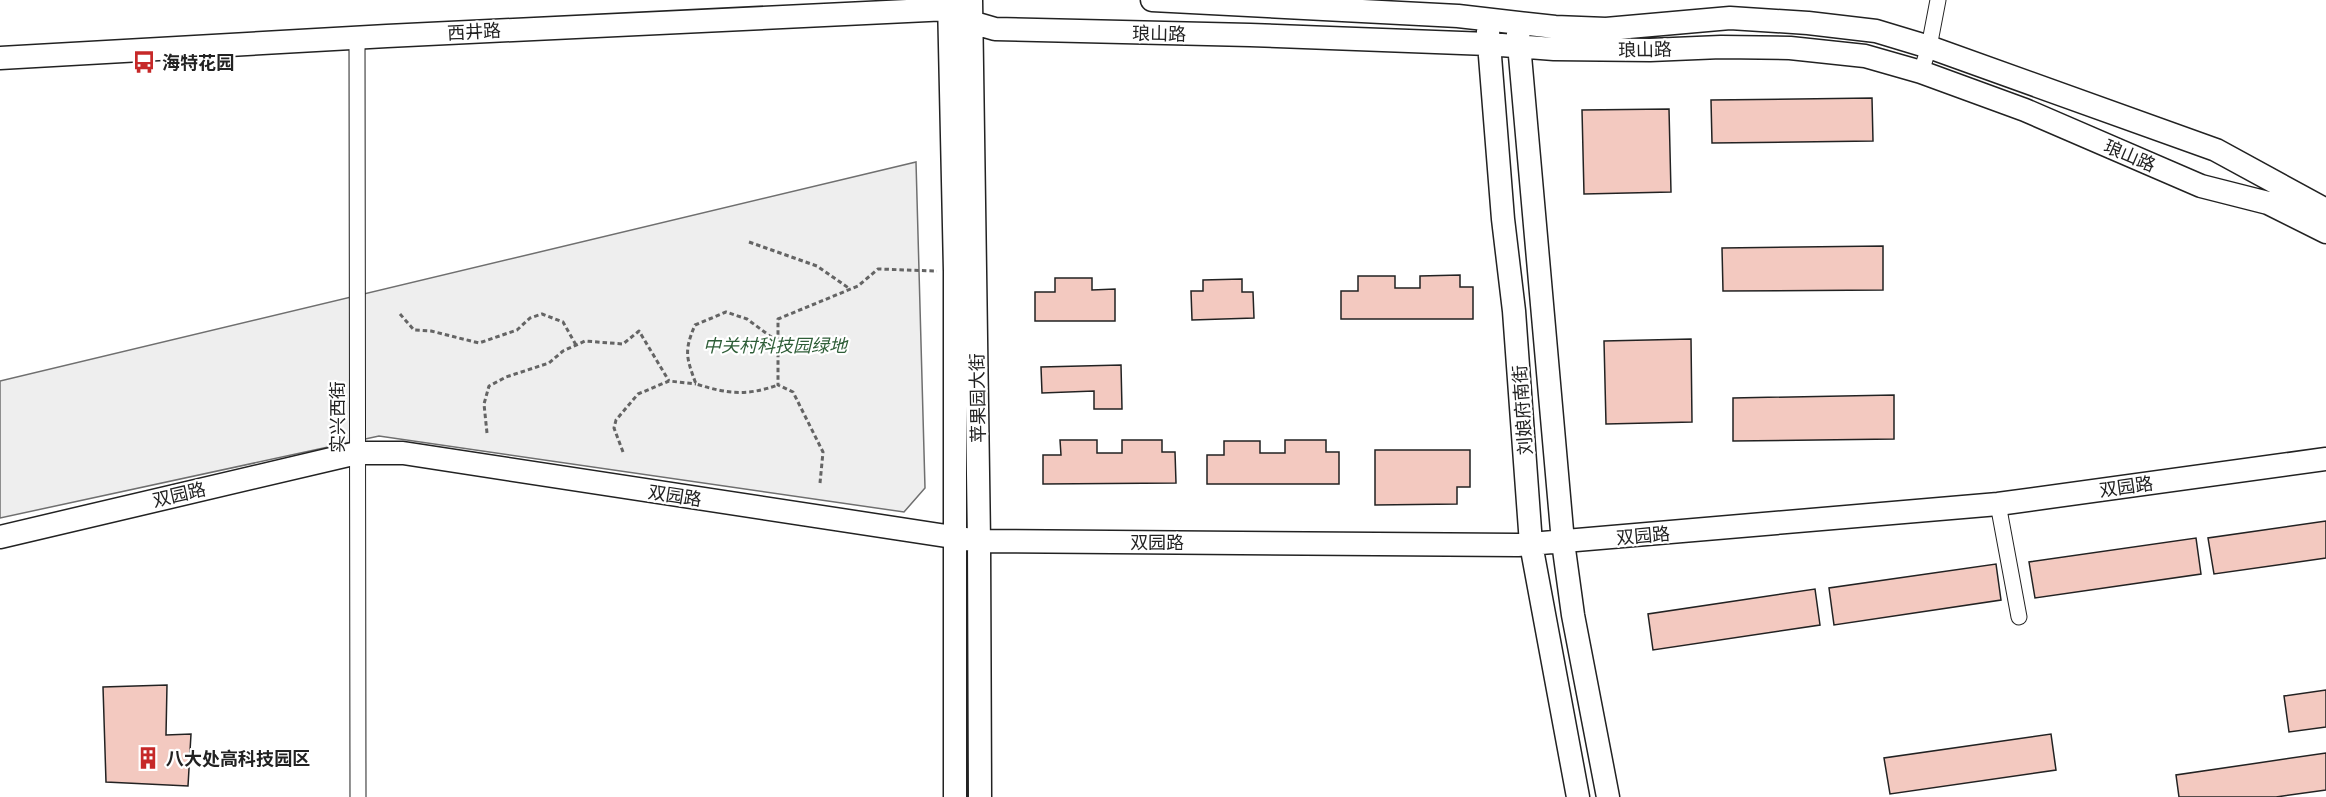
<svg xmlns="http://www.w3.org/2000/svg" width="2326" height="797" viewBox="0 0 2326 797" font-family="'Noto Serif','Noto Sans SC',serif">
<rect width="100%" height="100%" fill="#fff"/>
<!-- green -->
<path fill="#eee" stroke="#6f6f6f" stroke-width="1.5" d="M916,162L925,488L904,512L379,436L0,518V381Z"/>
<!-- building -->
<path fill="#f3c9c0" stroke="#222" stroke-width="1.5" d="M1872,98L1873,141L1712,143L1711,100Z
M1669,109L1671,192L1584,194L1582,110Z
M1883,246V290L1723,291L1722,248Z
M1460,275V287H1473V319H1341V291H1358V276H1395V288H1420V276Z
M1055,278H1092V290L1115,289V321H1035V292H1055Z
M1242,279V292H1253L1254,318L1192,320L1191,291H1203V280Z
M1691,339L1692,422L1606,424L1604,341Z
M1121,365L1122,409H1094V391L1042,393L1041,367Z
M1894,395V439L1733,441V398Z
M1060,440H1097V453H1122V440H1162V452H1175L1176,483L1043,484V455H1061Z
M1285,440H1326V452H1339V484H1207V455H1224V441H1260V453H1285Z
M1375,450H1470V487H1457V504L1375,505Z
M2326,521V558L2214,574L2208,538Z
M2196,538L2201,574L2035,598L2029,562Z
M1996,564L2001,600L1834,625L1829,588Z
M1815,589L1820,625L1653,650L1648,614Z
M167,685L166,735L191,734L188,786L106,782L103,687Z
M2326,690V727L2289,732L2284,696Z
M2051,734L2056,770L1890,794L1884,758Z
M2326,753V790L2276,797H2179L2176,775Z"/>
<g fill="none" stroke-linecap="round" stroke-linejoin="round">
<!-- street casing -->
<g stroke="#222" stroke-width="17">
<path id="street" d="M357,38L358,797
M1921,72L1929,47L1938,0
M1998,504L2019,617"/>
</g>
<!-- secondary casing -->
<g stroke="#222" stroke-width="25">
<path id="secondary" d="M949,0L955,271V797
M971,0L979,541L980,797
M1152,0L1458,16L1555,27L1606,29L1730,18L1808,23L1876,31L1929,47L2216,150L2326,210
M949,9L971,22L995,29L1250,35L1488,44L1554,49L1650,50L1721,47L1790,48L1865,56L1921,72L2025,110L2201,186L2268,203L2326,232
M1488,31L1503,219L1514,311L1531,544L1578,797
M1518,33L1563,542L1573,615L1608,797
M0,58L387,36L949,9
M0,537L357,453H403L979,541L1518,545L1998,504L2326,459"/>
</g>
<!-- path -->
<path stroke="#646464" stroke-width="3" stroke-dasharray="4.5 3" stroke-linecap="butt" d="M749,242L817,266L850,289
M400,314L414,330L431,331L479,343L517,330L530,318L542,314L563,322L576,345
M778,342L747,319L726,312L695,325C684,351 686,357 696,384C728,394 747,396 778,385
M487,433L484,404L489,386L506,377L549,363L563,351L585,341L623,344L639,331L669,381
M623,452L614,428L616,420L638,394L669,381L696,384
M820,483L823,452L793,392L778,385V319L858,286L878,269L937,271"/>
<!-- street -->
<use href="#street" stroke="#fff" stroke-width="15"/>
<!-- secondary -->
<use href="#secondary" stroke="#fff" stroke-width="22"/>
</g>
<!-- icons -->
<defs>
<g id="bus-bare" transform="scale(1.8)"><path d="M-5-6H5V4H4V6H2V4H-2V6H-4V4H-5ZM-3.5-4V0h7V-4ZM-3.5 1.2v1.5H-2V1.2ZM2 1.2v1.5H3.5V1.2Z" fill="#c62828" stroke="#fff" stroke-width="2.5" paint-order="stroke"/></g>
<g id="building-bare" transform="scale(1.8)"><path d="M-4-6H4V6H1V3H-1V6H-4ZM-2.5-4.3h1.7v1.8h-1.7ZM.8-4.3h1.7v1.8H.8ZM-2.5-1h1.7V.8h-1.7ZM.8-1h1.7V.8H.8Z" fill="#c62828" stroke="#fff" stroke-width="2.5" paint-order="stroke"/></g>
</defs>
<g fill-rule="evenodd">
<use href="#bus-bare" x="144" y="62"/>
<use href="#building-bare" x="148" y="758"/>
</g>
<g text-anchor="middle" dominant-baseline="central" stroke-width="4.5" stroke-linejoin="round" paint-order="stroke">
<!-- street labels -->
<g font-size="18" fill="#222" stroke="#fff">
<text transform="translate(474 31) rotate(-3)">西井路</text>
<text transform="translate(1159 33) rotate(1)">琅山路</text>
<text transform="translate(1645 49) rotate(-1)">琅山路</text>
<text transform="translate(2130 155) rotate(23)">琅山路</text>
<text transform="translate(977 398) rotate(-91)">苹果园大街</text>
<text transform="translate(1522 410) rotate(-94)">刘娘府南街</text>
<text transform="translate(337 417) rotate(-90)">实兴西街</text>
<text transform="translate(2126 486) rotate(-8)">双园路</text>
<text transform="translate(179 494) rotate(-13)">双园路</text>
<text transform="translate(675 495) rotate(9)">双园路</text>
<text transform="translate(1643 535) rotate(-5)">双园路</text>
<text x="1157" y="542">双园路</text>
</g>
<!-- poi labels -->
<g font-size="18" font-weight="bold" fill="#222" stroke="#fff" text-anchor="start">
<text x="162" y="62">海特花园</text>
<text x="166" y="758">八大处高科技园区</text>
</g>
<!-- park labels -->
<g font-size="18" font-style="italic" fill="#2f5e38" stroke="#fff">
<text x="775" y="345">中关村科技园绿地</text>
</g>
</g>
</svg>
